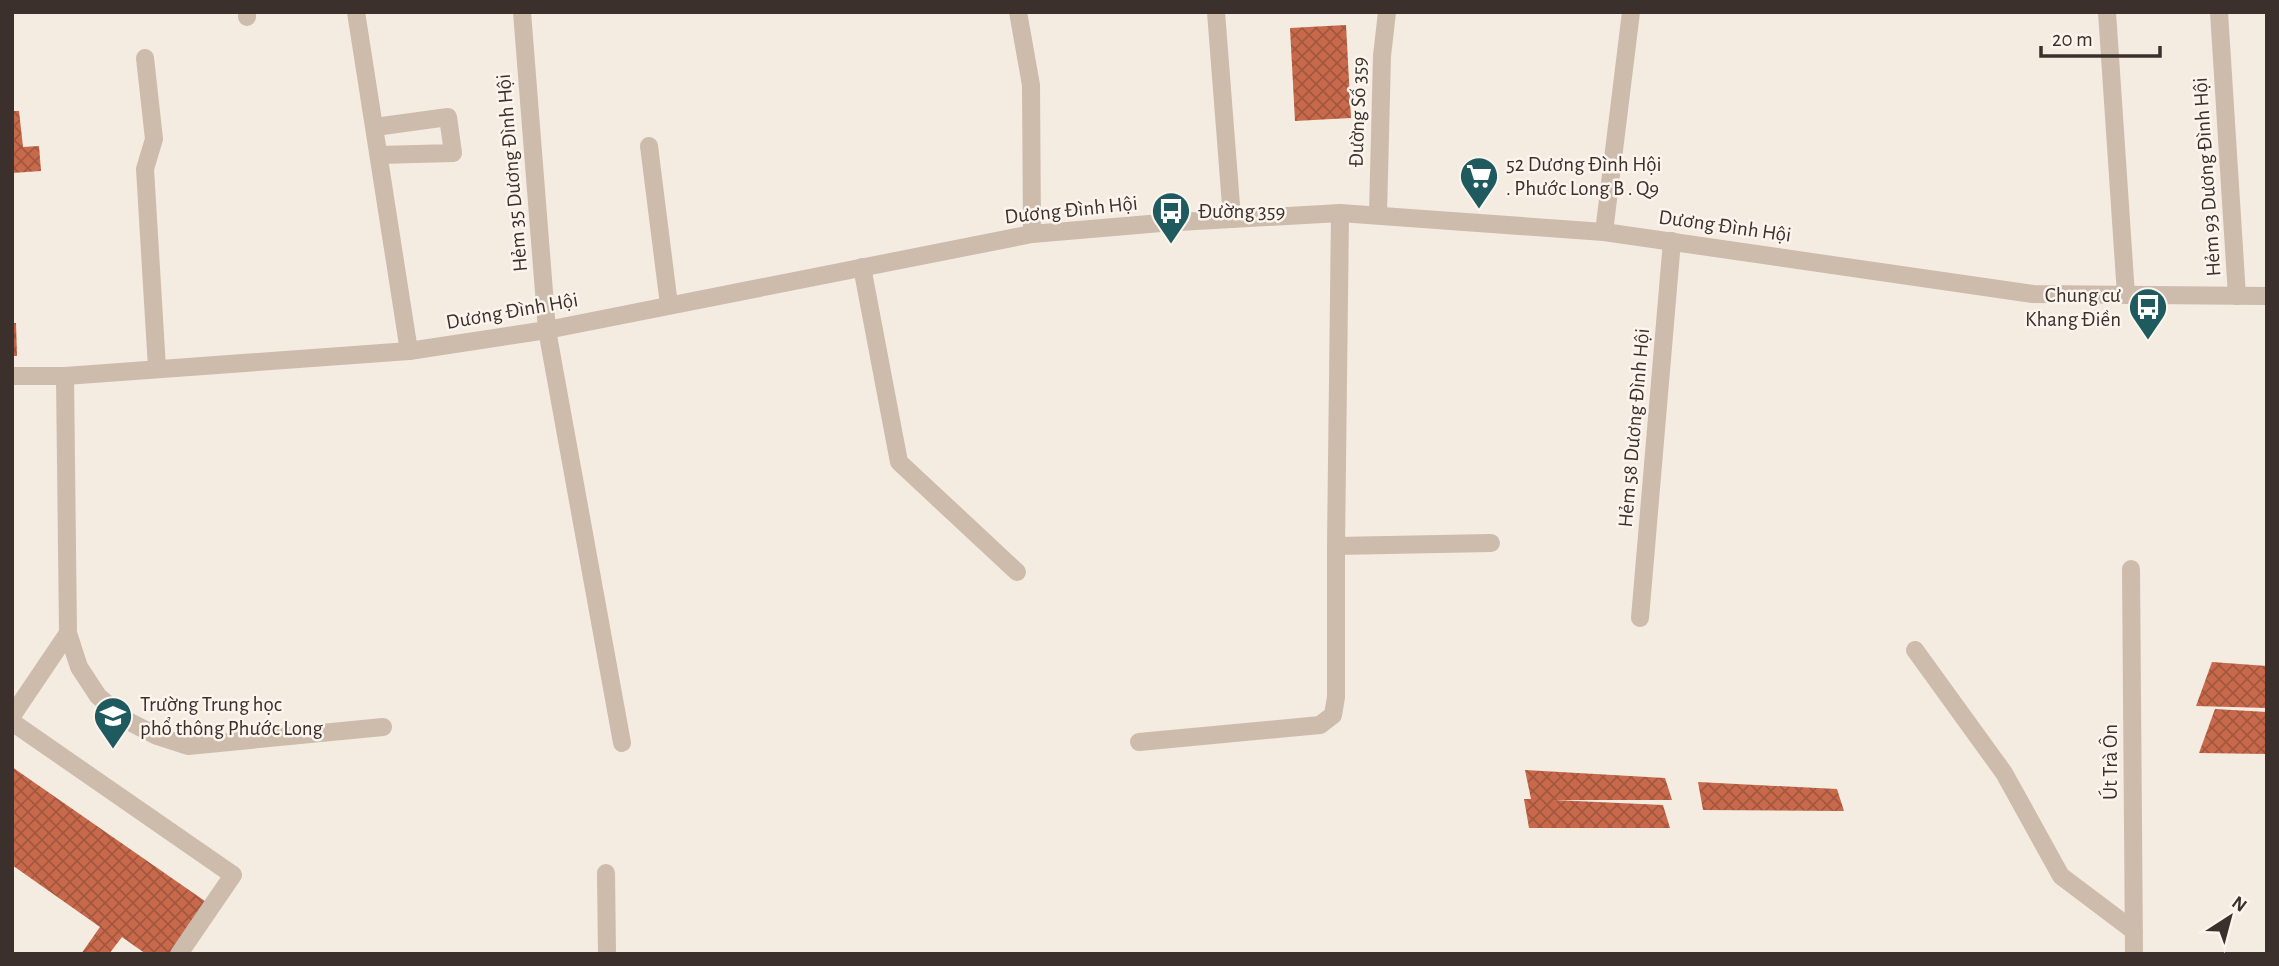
<svg xmlns="http://www.w3.org/2000/svg" width="2279" height="966" viewBox="0 0 2279 966" font-family="'Alegreya Sans',sans-serif">
<defs>
<pattern id="building-cross-hatch" width="8" height="8" patternUnits="userSpaceOnUse" patternTransform="scale(1.75)"><rect width="8" height="8" fill="#c8694b"/><path d="M0 0l8 8M0 8l8-8" fill="none" stroke="#a4573f"/></pattern>
</defs>
<rect width="100%" height="100%" fill="#f4ebe1"/>
<!-- building -->
<path fill="url(#building-cross-hatch)" d="M1346,25L1351,118L1295,121L1290,28Z
M12,111H19L23,147L39,146L41,171L12,173Z
M12,323H16L17,356H12Z
M2212,662L2267,666V708L2196,706Z
M2215,709L2267,712V754L2199,753Z
M12,767L212,906L179,954H146L122,937L109,954H81L100,927L12,865Z
M1525,770L1665,778L1672,800H1553L1663,805L1670,828H1529L1524,799H1531Z
M1698,782L1837,789L1844,811L1703,810Z"/>
<g fill="none" stroke-linecap="round" stroke-linejoin="round">
<!-- service -->
<path stroke="#cdbbac" stroke-width="18" d="M247,12V17
M356,12L409,351
M522,12L547,330L622,743
M1018,12L1031,85L1032,234
M1216,12L1232,218
M2107,12L2126,295
M2219,12L2237,296
M145,58L154,139L145,169L157,368
M375,127L448,117L453,153L379,155
M649,146L669,305
M1604,232L1631,12
M862,267L899,462L1017,572
M1640,618L1672,241
M1915,650L2004,773L2061,876L2134,931
M12,716L68,633
M12,722L233,875L179,954
M1139,742L1320,725L1333,715L1336,697V546"/>
<!-- minor -->
<path stroke="#cdbbac" stroke-width="18" d="M1340,213L1336,546L1491,543
M1378,214L1382,56L1387,12
M65,376L68,633L79,667L98,696L126,720L157,736L188,746L383,727
M2131,569L2134,954
M606,873L607,954"/>
<!-- tertiary -->
<path stroke="#cdbbac" stroke-width="18" d="M12,376H65L409,351L547,330L1032,234L1161,223L1340,213L1604,232L2033,294L2267,296"/>
</g>
<!-- icons -->
<defs>
<g id="supermarket-pin" transform="scale(2.0125)"><path d="M0 17L-7.5 6A9.5 9.5 0 1 1 7.5 6Z" fill="#1f5a5e" stroke="#fbf5ee"/><path d="M-6-5.5h2.5l.6 2H6L4.5 2H-2.5L-4.4-4H-6ZM-1.5 3.2a1.3 1.3 0 1 0 .1 0ZM3 3.2a1.3 1.3 0 1 0 .1 0Z" fill="#fff"/></g>
<g id="bus-pin" transform="scale(2.0125)"><path d="M0 17L-7.5 6A9.5 9.5 0 1 1 7.5 6Z" fill="#1f5a5e" stroke="#fbf5ee"/><path d="M-5-6H5V4H4V6H2V4H-2V6H-4V4H-5ZM-3.5-4V0h7V-4ZM-3.5 1.2v1.5H-2V1.2ZM2 1.2v1.5H3.5V1.2Z" fill="#fff"/></g>
<g id="school-pin" transform="scale(2.0125)"><path d="M0 17L-7.5 6A9.5 9.5 0 1 1 7.5 6Z" fill="#1f5a5e" stroke="#fbf5ee"/><path d="M0-5L7-2L0 1L-7-2ZM-4 1L0 2.5L4 1V4Q0 6-4 4Z" fill="#fff"/></g>
</defs>
<g fill-rule="evenodd">
<use href="#supermarket-pin" x="1479" y="176"/>
<use href="#bus-pin" x="1171" y="211"/>
<use href="#bus-pin" x="2148" y="307"/>
<use href="#school-pin" x="113" y="716"/>
</g>
<g text-anchor="middle" dominant-baseline="central" stroke-width="5" stroke-linejoin="round" paint-order="stroke">
<!-- street labels -->
<g font-size="21" fill="#3b302b" stroke="#fbf5ee">
<text transform="translate(1358 112) rotate(-88)">Đường Số 359</text>
<text transform="translate(512 173) rotate(-95)">Hẻm 35 Dương Đình Hội</text>
<text transform="translate(2207 177) rotate(-94)">Hẻm 93 Dương Đình Hội</text>
<text transform="translate(1071 210) rotate(-6)">Dương Đình Hội</text>
<text transform="translate(1725 226) rotate(8)">Dương Đình Hội</text>
<text transform="translate(512 311) rotate(-10)">Dương Đình Hội</text>
<text transform="translate(1634 428) rotate(-85)">Hẻm 58 Dương Đình Hội</text>
<text transform="translate(2110 762) rotate(-90)">Út Trà Ôn</text>
</g>
<!-- poi labels -->
<g font-size="21" fill="#3b302b" stroke="#fbf5ee" text-anchor="start">
<text x="1506" y="164">52 Dương Đình Hội<tspan x="1506" dy="24">. Phước Long B . Q9</tspan></text>
<text x="1198" y="211">Đường 359</text>
<text x="2121" y="295" text-anchor="end">Chung cư<tspan x="2121" dy="24">Khang Điền</tspan></text>
<text x="140" y="704">Trường Trung học<tspan x="140" dy="24">phổ thông Phước Long</tspan></text>
</g>
</g>
<!-- border -->
<rect width="2279" height="966" fill="none" stroke="#3b302b" stroke-width="28"/>
<!-- north arrow -->
<g transform="translate(2230 917) rotate(36)" stroke="#fbf5ee" stroke-width="5" paint-order="stroke">
<path d="M0-5L12 26L0 18L-12 26Z" fill="#3b302b"/>
<text y="-10" font-size="19" font-weight="bold" text-anchor="middle" fill="#3b302b">N</text>
</g>
<!-- scale -->
<path d="M2041 46v10h119v-10" fill="none" stroke="#3b302b" stroke-width="3.5"/>
<text x="2052" y="46" font-size="21" fill="#3b302b" stroke="#fbf5ee" stroke-width="5" paint-order="stroke">20 m</text>
</svg>
